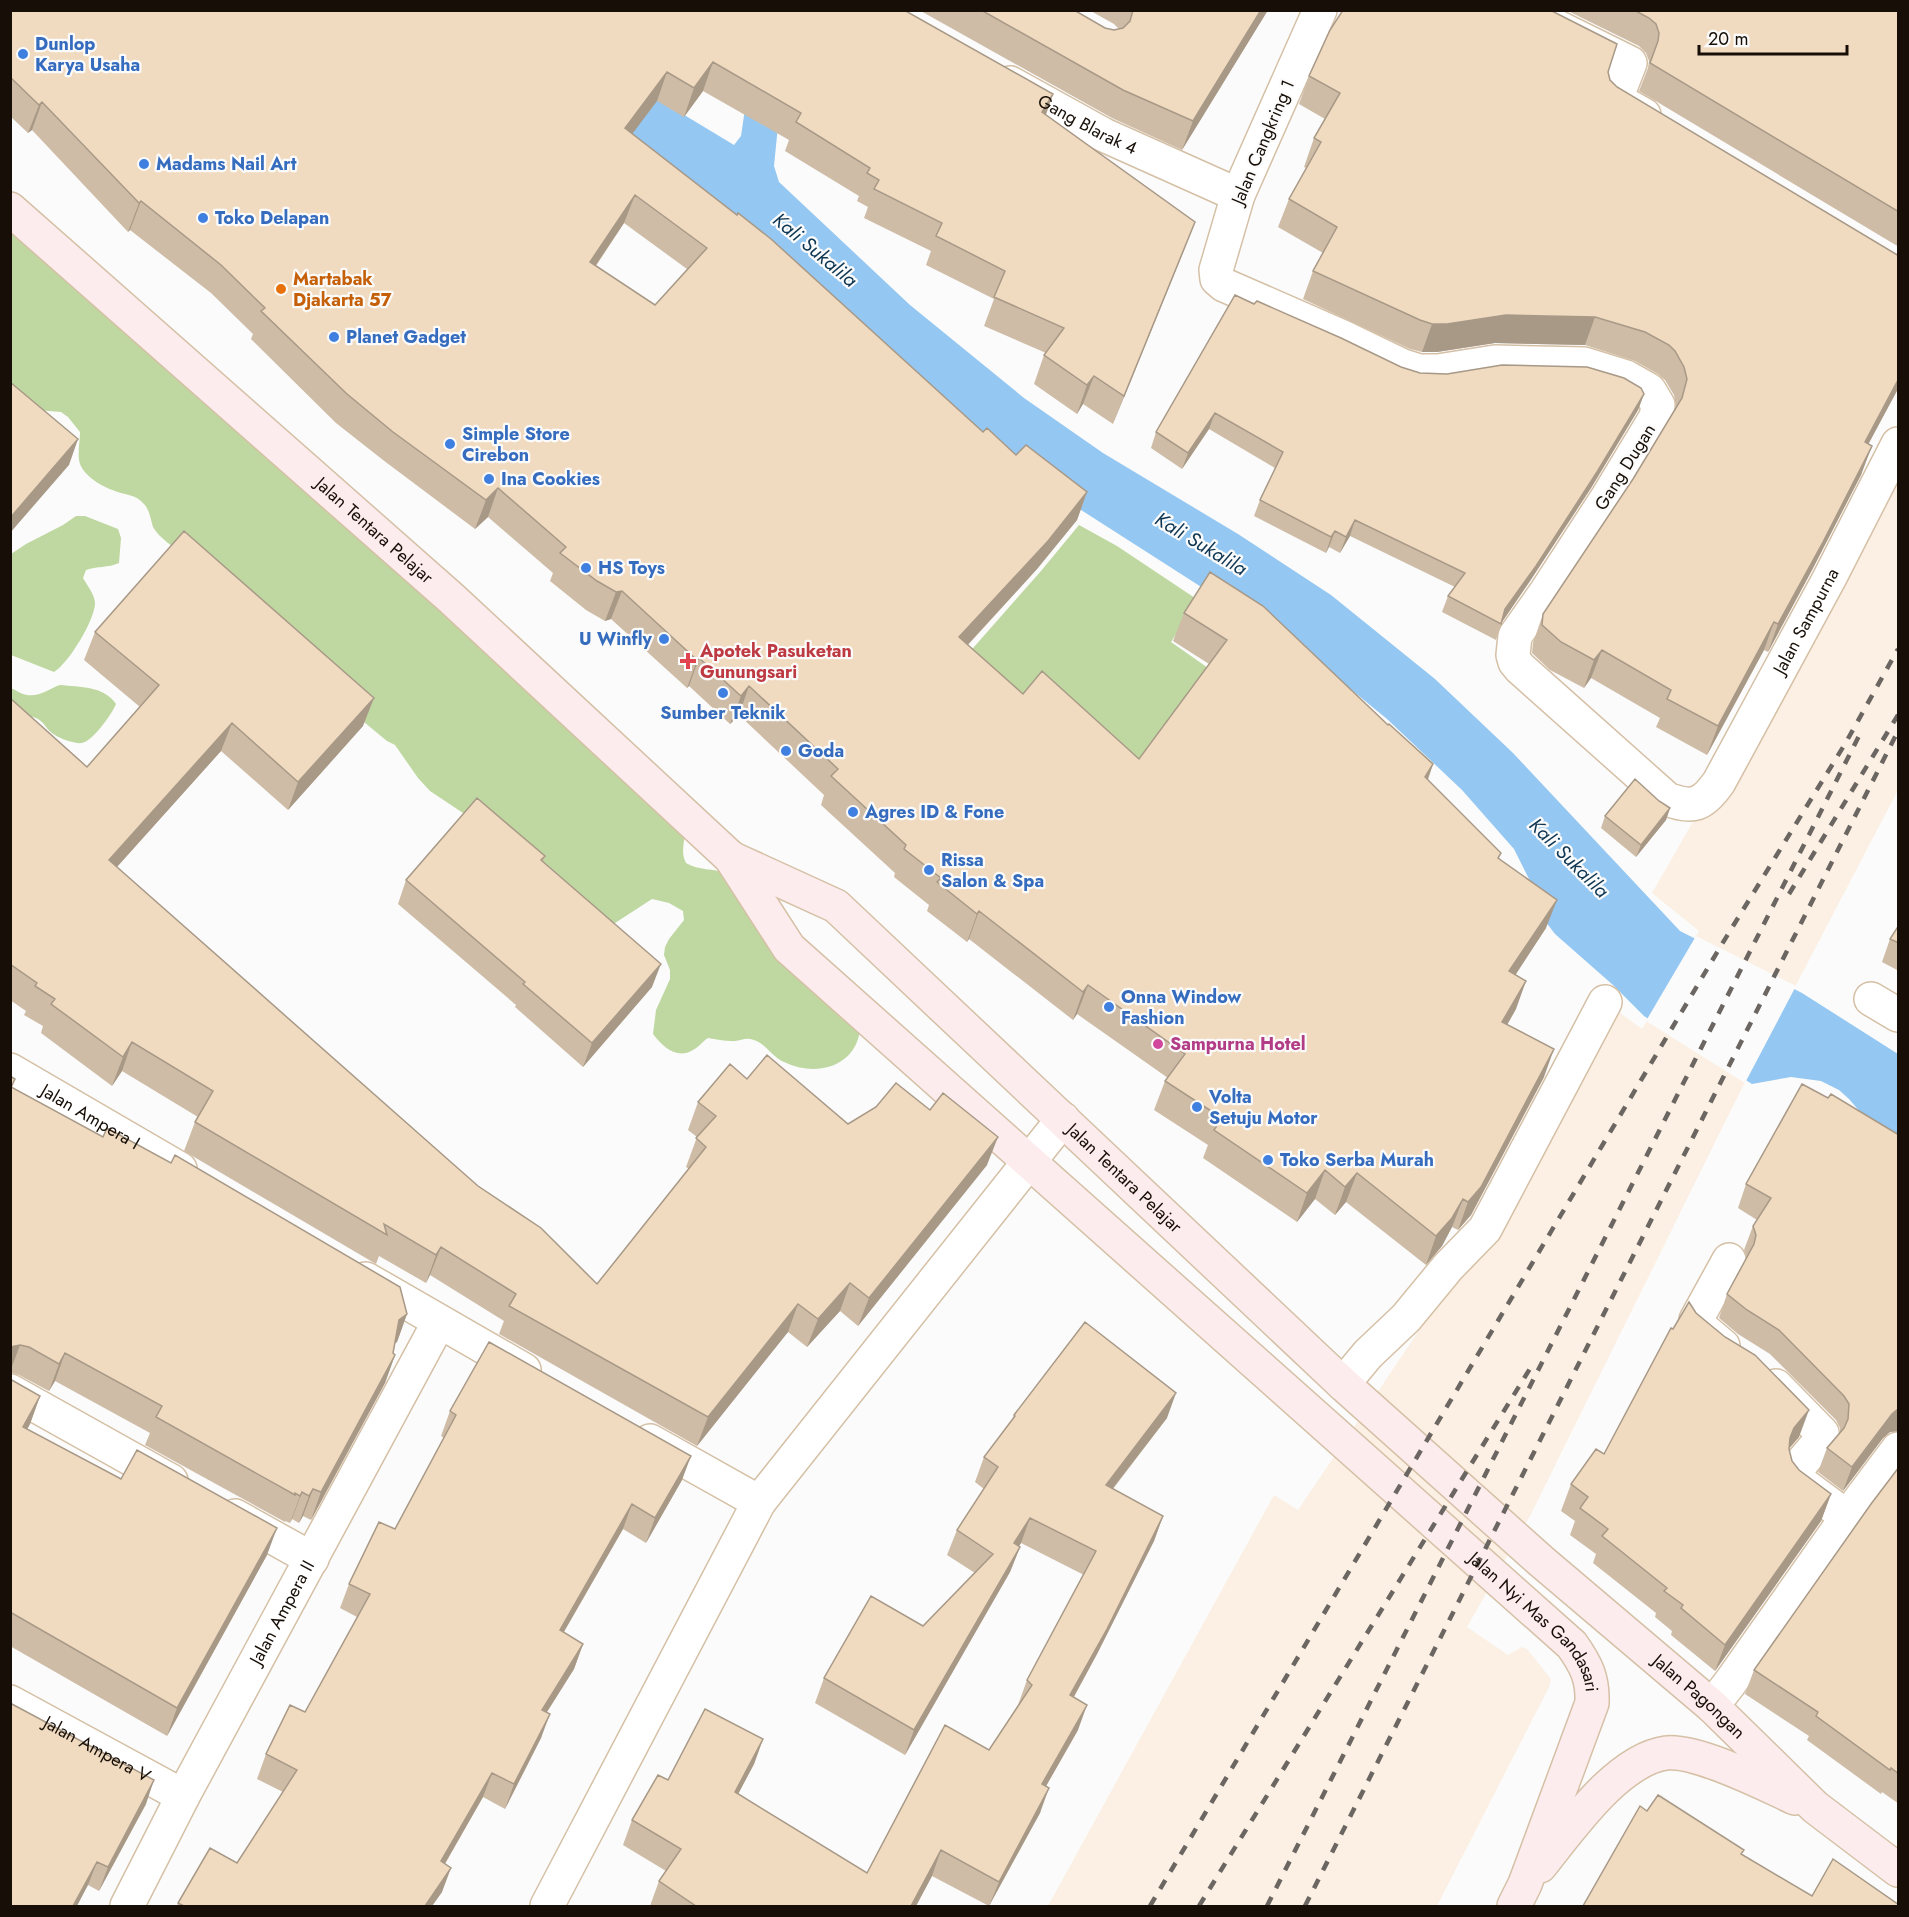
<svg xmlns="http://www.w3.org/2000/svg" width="1909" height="1917" viewBox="0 0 1909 1917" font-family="Jost,sans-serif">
<rect width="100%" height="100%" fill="#fbfbfb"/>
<!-- built -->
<path fill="#fbf0e3" d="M1898,464V790L1739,1094L1531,1514L1467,1627L1508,1655L1522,1647L1527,1649L1551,1679L1549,1687L1437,1906H1048L1274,1495L1298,1510L1451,1283L1612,1007L1642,1029L1699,931L1652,893Z"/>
<!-- green -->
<path fill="#bfd8a1" d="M11,226L265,457L370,536L685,829C685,842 680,852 686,863C699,871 713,868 727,873L860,1030C855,1068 815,1077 784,1062C771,1057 765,1041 750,1039C744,1038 737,1042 731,1041C724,1041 716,1039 708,1038C703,1041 699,1047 693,1050C677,1060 663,1047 653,1034L656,1010L670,979V970L664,955L665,947L669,939L684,920L683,911L669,903L652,899L612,925L478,823L430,791L418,778L395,745L387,741L336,699L184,555C174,547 159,538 153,527C150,518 150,509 142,502C136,496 129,495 121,493C107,489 86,479 80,464C77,455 80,442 80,432L68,417L61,412L11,408Z
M76,516H85L118,529L121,538L119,563C108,568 97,566 86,570L83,578C87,585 95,595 95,603C95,620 68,664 54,672L11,655V554L26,544L63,525Z
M1079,525L1117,546L1198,600L1171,642L1211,670L1133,778L1017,713L966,656L1041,571Z
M60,685C80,687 104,686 116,704C112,714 93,741 82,743C75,744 61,739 55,735C48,732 45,723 38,719C29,714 20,715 11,716L10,688C15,689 19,693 23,694C37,699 48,689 60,685Z"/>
<!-- water -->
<path fill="#94c7f1" d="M512,11L734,145L741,136L755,41L783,75L774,166L779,182L910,305L1024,398L1103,453L1238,534L1331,595L1435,679L1513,753L1680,931L1802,993L1898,1054V1156L1849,1099L1839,1090L1821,1081L1791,1077L1752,1084L1644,1016L1613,985L1555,934L1536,909L1530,881L1514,849L1462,790L1387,719L1314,659L1017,469L619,138Z"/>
<!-- pier -->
<path fill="#fbfbfb" d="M1696,936L1796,986L1745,1083L1646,1021Z"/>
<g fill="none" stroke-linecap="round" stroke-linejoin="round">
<!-- minor casing -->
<g stroke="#d5c0a6" stroke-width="36">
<g id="minor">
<path id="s1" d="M1320,10L1238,195L1216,270L1217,279L1224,285L1343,337L1403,366L1419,371H1438L1495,362L1584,364L1626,377L1649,390L1658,405L1656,417L1607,498L1546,592L1515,636L1513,655L1515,662L1520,668L1667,799C1693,809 1703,805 1719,782L1829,579L1898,444"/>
<path d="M1523,10L1630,63L1616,99L1644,115"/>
<path id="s2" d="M1010,83L1104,135L1238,195"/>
<path d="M1871,999L1898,1015"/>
<path id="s3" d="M10,1070L180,1169"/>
<path d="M366,1279L524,1370"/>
<path d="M1723,1346L1698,1325L1696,1320L1729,1260"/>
<path d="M1343,1384L1368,1354L1406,1318L1448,1267L1485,1229L1605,1002"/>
<path d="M1776,1386L1822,1433L1821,1440L1799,1466L1798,1477L1804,1485L1847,1517"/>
<path d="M10,1391L171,1481"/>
<path d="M650,1441L759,1502"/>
<path d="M235,1516L312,1559"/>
<path id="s4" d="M10,1702L183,1796"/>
<path d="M1712,1706L1730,1683L1847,1517L1898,1449"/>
<path id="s5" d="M127,1906L183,1796L439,1322"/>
<path d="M547,1906L759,1502L1063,1119"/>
</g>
</g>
<!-- secondary casing -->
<g stroke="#d5c0a6" stroke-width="36">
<g id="secondary">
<path id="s6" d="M10,209L451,598L731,858L789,948L1572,1645C1586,1665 1593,1678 1592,1703L1525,1884L1514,1906"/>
<path id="s7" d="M731,858L836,906L1343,1384L1541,1561L1712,1706L1815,1807L1898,1870"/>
<path d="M1540,1866C1570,1829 1617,1760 1666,1753C1696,1749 1767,1785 1795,1798"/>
</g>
</g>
<!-- minor -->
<use href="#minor" stroke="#fff" stroke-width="33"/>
<!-- secondary -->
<use href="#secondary" stroke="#fdeced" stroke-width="33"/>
<!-- rail -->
<path stroke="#6b6661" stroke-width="4.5" stroke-dasharray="10 10" stroke-linecap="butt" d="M1789,894L1898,715
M1150,1906L1722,944L1845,744L1898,649
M1199,1906L1531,1367
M1267,1906L1860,734
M1305,1906L1898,731"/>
</g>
<!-- wall -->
<path fill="#cebca6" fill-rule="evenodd" d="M10,10H904L1053,94L1046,115L1184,250L1113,424L1083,404L1077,414L1034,384L1044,355L1046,353L984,326L994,299L926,265L931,251L864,218L868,207L857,201L859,196L785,151L789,140L703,91L684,117L657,101L632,133L983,432L1016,455L1087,492L1077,520L1037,569L968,645L1023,694L1139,759L1209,664L1173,641L1184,613L1388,725L1433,764L1428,780L1499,858L1546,928L1515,975L1516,1009L1507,1025L1544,1077L1471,1215L1458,1230L1452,1227L1442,1246L1426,1265L1346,1202L1335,1215L1315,1199L1297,1222L1203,1158L1208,1145L1154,1110L1165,1081L1168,1078L1077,1014L1073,1020L969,939L967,942L927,911L929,905L894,877L895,873L821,805L824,795L739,715L730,724L689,686L687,688L611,619L605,621L586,610L550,581L553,573L488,517L475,529L383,460L336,423L251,339L253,334L211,293L130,230L128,232L32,130L28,133L10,116ZM624,223L687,269L655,305L596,266Z
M919,10H1074L1105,28L1114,30L1119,29L1114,24L1089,10H1268L1182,150L1112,118Z
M1566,10H1899V247L1639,91L1648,68L1649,61L1646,53L1639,46Z
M1608,72L1610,80L1617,87L1899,256V387L1868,444L1861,475L1812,570L1768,652L1764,650L1707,755L1656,727L1660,718L1591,678L1584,688L1550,670L1532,653L1533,643L1543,614L1633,479L1676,407L1674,395L1665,380L1658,374L1635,361L1585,345L1495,343L1437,352H1422L1410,349L1303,299L1313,271L1323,253L1278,227L1289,199L1306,168L1304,167L1314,138L1325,119L1299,104L1309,76Z
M1235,295L1401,367L1420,373L1644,394L1638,410L1591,488L1530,581L1502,622L1496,640L1442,612L1448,596L1455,587L1350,536L1340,553L1329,547L1326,553L1254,516L1260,500L1275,468L1209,429L1182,469L1151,448L1156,432Z
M95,632L363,726L288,810L221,751L117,867L478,1186L597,1284L689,1169L686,1167L697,1137L688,1130L698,1102L747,1079L848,1124L987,1165L858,1326L840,1311L807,1347L788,1332L697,1446L499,1334L504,1321L430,1275L426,1283L379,1256L376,1264L184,1151L195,1122L198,1117L122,1071L112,1086L41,1033L43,1026L24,1015L26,1011L10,1000V698L87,767L140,707L84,660Z
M1659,801L1670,808L1666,820L1636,857L1601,828L1605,816Z
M545,856L543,862L652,987L583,1067L515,1007L516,1005L398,904L406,880Z
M1899,925V971L1882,962L1890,939Z
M10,1076L15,1079L12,1088L407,1314L397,1342L395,1343L393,1353L395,1355L385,1383L311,1520L303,1516L299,1523L292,1519L290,1523L285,1521V1522L145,1445L150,1433L55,1381L49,1391L19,1375L10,1372Z
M1899,1135V1431L1890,1432L1883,1438L1843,1491L1818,1472L1827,1448L1840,1433V1428L1836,1420L1770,1354L1738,1334L1719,1318L1727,1294L1747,1258L1744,1250L1753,1226L1757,1220L1738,1208L1746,1184Z
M1696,1313L1799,1437L1789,1449L1792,1461L1799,1470L1831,1494L1821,1521L1715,1671L1671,1635L1672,1631L1655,1617L1656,1613L1593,1563L1596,1554L1570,1535L1575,1521L1561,1511L1571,1484L1604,1454L1673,1329Z
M10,1379L40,1396L30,1424L27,1429L267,1555L167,1736L10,1646Z
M450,1411L682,1480L646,1543L623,1529L564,1632L583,1644L574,1669L547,1712L541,1738L505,1809L483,1797L445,1864L442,1892L432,1906H177L178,1903L237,1863L283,1792L257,1779L266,1754L305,1712L357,1617L340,1608L349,1584L395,1529L444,1438L441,1436Z
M1014,1415L1167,1418L1113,1489L1163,1516L1154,1541L1097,1654L1074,1697L1078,1730L1046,1786L1040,1813L989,1906L932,1876L916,1906H650L659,1881L666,1871L623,1845L632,1820L668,1780L763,1739L754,1764L738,1794L867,1873L989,1750L1018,1705L1027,1680L1084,1575L1021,1543L1019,1546L1020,1547L1010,1572L905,1755L815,1703L824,1678L923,1626L975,1573L947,1555L957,1530L984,1489L975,1482L984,1457L1011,1422Z
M1899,1467V1804L1882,1792L1881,1794L1807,1740L1809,1736L1745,1694L1754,1670Z
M146,1804L99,1891L88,1885L10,1906Z"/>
<!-- shaded-wall -->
<path fill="#a89987" d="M1261,10H1268L1182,150L1193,121Z
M713,62L703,91L684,117L694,88Z
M667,72L657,101L615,157L625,128Z
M1053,94L1043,122L1042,112Z
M42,102L32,130L28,133L39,105Z
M635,195L624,223L579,290L590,262Z
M141,201L130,230L128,232L139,203Z
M1195,222L1184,250L1113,424L1124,396Z
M1506,315L1595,317L1585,345L1495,343L1437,352H1422L1432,324Z
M1094,376L1083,404L1077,414L1087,385Z
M1899,378V387L1854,471L1865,442Z
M1644,394L1638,410L1591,488L1530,581L1500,625L1505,609Z
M1215,413L1209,429L1182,469L1188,453Z
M78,439L69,465L10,533V518Z
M1872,446L1861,475L1812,570L1768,652L1778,624Z
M498,488L488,517L475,529L486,500Z
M1087,492L1077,520L1037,569L948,666L959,637Z
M1355,520L1350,536L1340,553L1346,537Z
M1335,531L1329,547L1326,553L1331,537Z
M622,591L611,619L605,621L616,592Z
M1774,622L1764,650L1707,755L1718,726Z
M1602,650L1591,678L1584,688L1594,660Z
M699,658L689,686L687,688L697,660Z
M749,686L739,715L730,724L741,696Z
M374,698L363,726L288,810L298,782Z
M232,723L221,751L98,888L109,860Z
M1433,764L1423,792L1425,777Z
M1670,808L1666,820L1636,857L1641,845Z
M1557,900L1546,928L1499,1000L1509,971Z
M979,911L969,939L967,942L977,914Z
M661,964L652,987L583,1067L592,1043Z
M1526,981L1516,1009L1492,1051L1502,1022Z
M1088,985L1077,1014L1073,1020L1083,992Z
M132,1042L122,1071L112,1086L123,1057Z
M1554,1049L1544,1077L1471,1215L1458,1230L1468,1202Z
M998,1137L987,1165L858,1326L869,1298Z
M1325,1170L1315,1199L1297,1222L1307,1193Z
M1357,1173L1346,1202L1335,1215L1345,1187Z
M1463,1199L1452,1227L1442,1246L1426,1265L1436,1236Z
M441,1247L430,1275L426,1283L436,1255Z
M850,1283L840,1311L807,1347L818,1319Z
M798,1304L788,1332L697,1446L708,1417Z
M407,1314L397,1342L389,1348L399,1320Z
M20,1345L10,1372V1347Z
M65,1353L55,1381L49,1391L59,1364Z
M395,1355L385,1383L311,1520L321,1492Z
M1176,1393L1167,1418L1096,1510L1106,1485Z
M40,1396L30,1424L13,1455L23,1427Z
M1899,1408V1431L1890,1432L1883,1438L1843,1491L1852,1467L1892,1414Z
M1809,1410L1799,1437L1784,1454L1794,1428Z
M691,1456L682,1480L646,1543L655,1518Z
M313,1489L303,1516L299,1523L309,1496Z
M302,1492L292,1519L290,1523L300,1496Z
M1831,1494L1821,1521L1715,1671L1725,1645Z
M632,1504L623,1529L551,1654L560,1630Z
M1163,1516L1154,1541L1097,1654L1061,1720L1070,1695Z
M1030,1518L1021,1543L1005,1568L1014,1543Z
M277,1528L267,1555L167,1736L177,1708Z
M1020,1547L1010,1572L905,1755L914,1730Z
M583,1644L574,1669L533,1734L542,1710Z
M1087,1705L1078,1730L1033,1809L1042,1784Z
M550,1714L541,1738L505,1809L514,1784Z
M763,1739L754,1764L726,1817L735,1792Z
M492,1773L483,1797L432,1886L441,1861Z
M154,1780L146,1804L99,1891L108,1867Z
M1049,1788L1040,1813L989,1906L999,1882Z
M941,1850L932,1876L916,1906H911Z
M97,1862L88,1885L77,1906H73Z
M451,1868L442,1892L432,1906H425Z"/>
<!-- building -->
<path fill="#f0dbc1" stroke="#a89987" stroke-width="1.5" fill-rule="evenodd" d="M10,10H904L1053,94L1042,112L1195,222L1124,396L1094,376L1087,385L1044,355L1064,328L994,297L1005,271L936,236L942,223L874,189L879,180L867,173L870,168L796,122L801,113L713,62L694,88L667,72L625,128L737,215L738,213L771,239L983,432L987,428L1016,455L1026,445L1087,492L1048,541L959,637L1023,694L1042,671L1139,759L1227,640L1184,613L1210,572L1263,606L1388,725L1389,724L1433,764L1425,777L1501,853L1498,858L1557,900L1509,971L1526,981L1502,1022L1554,1049L1481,1187L1468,1202L1463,1199L1452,1218L1436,1236L1357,1173L1345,1187L1325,1170L1307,1193L1214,1130L1222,1118L1165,1081L1185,1054L1088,985L1083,992L979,911L977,914L937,882L941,878L904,849L906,845L831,776L838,769L749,686L741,696L699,658L697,660L622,591L616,592L597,581L560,553L566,547L498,488L486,500L393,432L347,394L261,311L265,308L221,265L141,201L139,203L42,102L39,105L10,77ZM635,195L707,248L655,305L590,262Z
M981,10H1074L1105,28L1114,30L1123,28L1130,21L1133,10H1261L1193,121L1123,90Z
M1343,10H1550L1617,44L1608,72L1610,80L1617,87L1899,256V378L1865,442L1872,446L1823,542L1778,624L1774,622L1718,726L1667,699L1671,690L1602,650L1594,660L1561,642L1542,625L1543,614L1633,479L1682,398L1687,379L1684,367L1675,351L1669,345L1645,332L1595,317L1506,315L1447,324H1432L1420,320L1313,271L1337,227L1289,199L1321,142L1314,138L1340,93L1309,76L1330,30Z
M1634,10H1899V212L1650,63L1658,41L1659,33L1656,24L1649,18Z
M1235,295L1254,304L1257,301L1341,338L1401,367L1420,373L1447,374L1502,365L1587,367L1624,378L1641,388L1644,394L1597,472L1536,566L1505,609L1501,624L1448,596L1465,573L1355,520L1346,537L1335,531L1331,537L1260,500L1283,452L1215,413L1188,453L1156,432Z
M10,382L78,439L10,518Z
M184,531L374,698L298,782L232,723L109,860L478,1186L541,1228L597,1284L706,1147L696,1138L716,1116L698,1102L730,1064L747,1079L767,1055L848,1124L876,1107L896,1083L930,1110L943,1093L998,1137L869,1298L850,1283L818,1319L798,1304L708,1417L509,1306L516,1294L441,1247L436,1255L384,1224L387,1235L195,1122L213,1091L132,1042L123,1057L51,1004L55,999L35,986L37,983L10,964V698L87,767L159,685L95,632Z
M1635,779L1659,801L1670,808L1641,845L1605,816Z
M477,798L545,856L541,860L661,964L592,1043L523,984L525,982L406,880Z
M1899,925V943L1890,939Z
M10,1076L15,1079L11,1087L103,1137L107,1128L171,1163L175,1155L400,1287L407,1314L399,1320L393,1353L395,1355L321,1492L313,1489L309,1496L302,1492L300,1496L295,1493V1495L156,1417L162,1406L65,1353L59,1364L29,1347L20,1345L10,1347Z
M1802,1084L1828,1098L1831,1094L1899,1135V1408L1892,1414L1852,1467L1827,1448L1844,1428L1848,1419L1849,1404L1844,1396L1779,1330L1747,1310L1727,1294L1754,1244L1756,1235L1753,1226L1771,1198L1746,1184Z
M1689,1302L1696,1313L1725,1337L1755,1355L1809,1410L1794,1428L1790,1438L1789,1449L1792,1461L1799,1470L1831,1494L1725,1645L1681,1608L1683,1605L1664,1591L1667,1588L1602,1536L1608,1529L1580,1508L1588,1497L1571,1484L1596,1449L1604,1454L1671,1328L1673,1329Z
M1085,1322L1176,1393L1106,1485L1163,1516L1107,1629L1070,1695L1087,1705L1042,1784L1049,1788L999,1882L941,1850L911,1906H696L659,1881L681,1849L632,1820L658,1775L668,1780L705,1709L763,1739L735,1792L867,1873L945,1725L989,1750L1032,1685L1027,1680L1096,1551L1030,1518L1014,1543L1020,1547L914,1730L824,1678L871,1596L923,1626L993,1554L957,1530L998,1467L984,1457L1015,1416L1014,1415Z
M489,1342L691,1456L655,1518L632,1504L560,1630L583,1644L542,1710L550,1714L514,1784L492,1773L441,1861L451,1868L425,1906H184L178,1903L210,1848L237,1863L297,1770L266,1754L290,1705L305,1712L370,1594L349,1584L379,1522L395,1529L456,1415L450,1411Z
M10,1379L40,1396L23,1427L121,1479L137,1450L277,1528L177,1708L10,1612Z
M1899,1467V1774L1891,1768L1890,1770L1816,1716L1818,1712L1754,1670L1871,1504Z
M10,1703L154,1780L108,1867L97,1862L73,1906H10Z
M1658,1795L1744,1850L1741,1854L1812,1896L1833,1859L1899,1905V1906H1583L1640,1806L1647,1811Z"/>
<!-- markers -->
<g fill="#3f7fe0" stroke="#fbfbfb" stroke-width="2">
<circle cx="23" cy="54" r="6"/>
<circle cx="144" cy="164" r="6"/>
<circle cx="203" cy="218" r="6"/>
<circle cx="334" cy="337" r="6"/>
<circle cx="450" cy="444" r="6"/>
<circle cx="489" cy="479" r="6"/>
<circle cx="586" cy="568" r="6"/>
<circle cx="664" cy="639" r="6"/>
<circle cx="723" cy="693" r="6"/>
<circle cx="786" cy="751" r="6"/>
<circle cx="853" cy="812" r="6"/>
<circle cx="929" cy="870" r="6"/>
<circle cx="1109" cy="1007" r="6"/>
<circle cx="1197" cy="1107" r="6"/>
<circle cx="1268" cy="1160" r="6"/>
</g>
<circle fill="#e8710a" stroke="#fbfbfb" stroke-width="2" cx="281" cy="289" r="6"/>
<path fill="#e0444e" stroke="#fbfbfb" stroke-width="2" d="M685 652h6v6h6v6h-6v6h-6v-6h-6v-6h6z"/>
<circle fill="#d1479c" stroke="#fbfbfb" stroke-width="2" cx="1158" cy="1044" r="6"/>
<g text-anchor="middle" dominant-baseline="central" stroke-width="4.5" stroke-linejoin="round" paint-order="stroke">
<!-- shop labels -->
<g font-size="18" font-weight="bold" fill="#366cbe" stroke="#fbfbfb" text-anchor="start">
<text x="35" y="44">Dunlop<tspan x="35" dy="21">Karya Usaha</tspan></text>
<text x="156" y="164">Madams Nail Art</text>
<text x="215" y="218">Toko Delapan</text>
<text x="346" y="337">Planet Gadget</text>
<text x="462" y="434">Simple Store<tspan x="462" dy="21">Cirebon</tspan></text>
<text x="501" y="479">Ina Cookies</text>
<text x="598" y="568">HS Toys</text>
<text x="652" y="639" text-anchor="end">U Winfly</text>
<text x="723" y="713" text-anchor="middle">Sumber Teknik</text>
<text x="798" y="751">Goda</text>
<text x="865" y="812">Agres ID &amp; Fone</text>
<text x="941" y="860">Rissa<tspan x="941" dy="21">Salon &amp; Spa</tspan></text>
<text x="1121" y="997">Onna Window<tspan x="1121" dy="21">Fashion</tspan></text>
<text x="1209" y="1097">Volta<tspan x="1209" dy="21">Setuju Motor</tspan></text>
<text x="1280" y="1160">Toko Serba Murah</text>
</g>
<!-- street labels -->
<g font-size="18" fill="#170f07" stroke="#fbfbfb">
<text stroke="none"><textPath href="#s2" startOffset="88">Gang Blarak 4</textPath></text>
<text transform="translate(1263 142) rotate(-67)">Jalan Cangkring 1</text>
<text transform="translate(1625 467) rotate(-58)">Gang Dugan</text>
<text stroke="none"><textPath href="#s6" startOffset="486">Jalan Tentara Pelajar</textPath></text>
<text stroke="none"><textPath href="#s1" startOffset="1514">Jalan Sampurna</textPath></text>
<text stroke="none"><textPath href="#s3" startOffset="93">Jalan Ampera I</textPath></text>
<text stroke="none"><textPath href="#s7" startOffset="512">Jalan Tentara Pelajar</textPath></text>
<text stroke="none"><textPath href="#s5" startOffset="332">Jalan Ampera II</textPath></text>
<text stroke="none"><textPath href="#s6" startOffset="2084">Jalan Nyi Mas Gandasari</textPath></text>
<text stroke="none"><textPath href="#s7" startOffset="1286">Jalan Pagongan</textPath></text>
<text stroke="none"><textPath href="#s4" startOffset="99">Jalan Ampera V</textPath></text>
</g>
<!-- food labels -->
<g font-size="18" font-weight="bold" fill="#c56008" stroke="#fbfbfb" text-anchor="start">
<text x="293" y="279">Martabak<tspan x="293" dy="21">Djakarta 57</tspan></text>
</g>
<!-- health labels -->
<g font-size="18" font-weight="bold" fill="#be3a42" stroke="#fbfbfb" text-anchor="start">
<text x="700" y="651">Apotek Pasuketan<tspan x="700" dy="21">Gunungsari</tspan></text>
</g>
<!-- hotel labels -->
<g font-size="18" font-weight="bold" fill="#b23c85" stroke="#fbfbfb" text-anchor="start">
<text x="1170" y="1044">Sampurna Hotel</text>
</g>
<!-- water labels -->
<g font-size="20" font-style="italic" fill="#0e3652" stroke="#fbfbfb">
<text transform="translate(815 250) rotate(40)">Kali Sukalila</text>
<text transform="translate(1201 544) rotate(31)">Kali Sukalila</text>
<text transform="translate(1569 858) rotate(45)">Kali Sukalila</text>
</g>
</g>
<!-- border -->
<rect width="1909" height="1917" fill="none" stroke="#170f07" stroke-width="24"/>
<!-- scale -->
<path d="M1699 45v9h148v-9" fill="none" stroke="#170f07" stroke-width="3"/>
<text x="1708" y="45" font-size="18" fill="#170f07" stroke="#fbfbfb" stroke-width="4.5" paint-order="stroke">20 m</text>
</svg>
